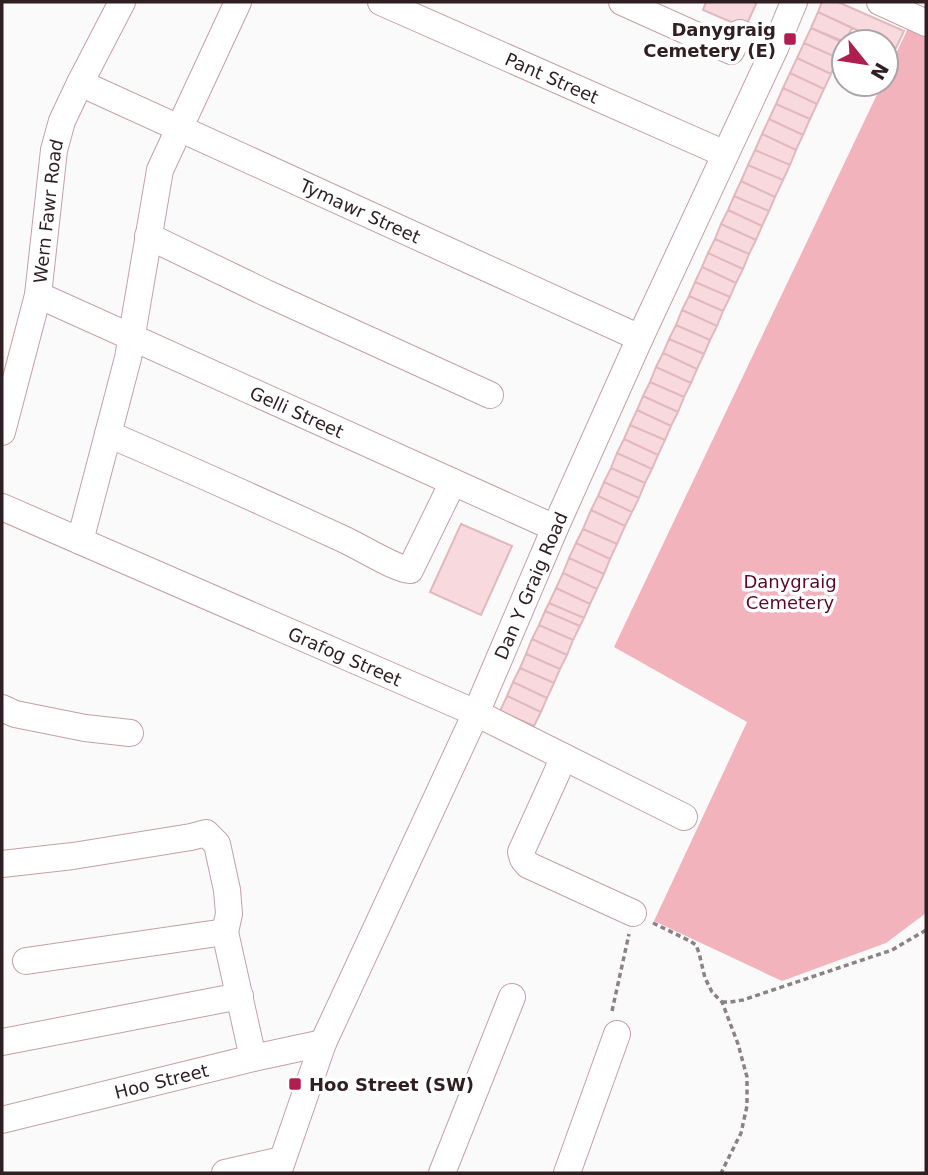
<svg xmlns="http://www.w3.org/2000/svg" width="928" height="1175" viewBox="0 0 928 1175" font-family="'DejaVu Sans',sans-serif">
<rect width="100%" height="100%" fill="#fafafa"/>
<!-- green -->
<path fill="#f2b3bd" d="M917,9L926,13V913L886,943L782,981L654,921L747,722L614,647L882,84H886V75Z"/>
<!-- building -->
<path fill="#f8dade" stroke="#e2b8bf" stroke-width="2" d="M706,2H757L745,28L703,10Z
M822,2H838L904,31L896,48L818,12Z
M818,12L852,28L845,42L811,28Z
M811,28L844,43L838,58L804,43Z
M804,43L838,58L831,74L797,58Z
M797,58L831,74L824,89L790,73Z
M790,73L824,89L817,104L783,88Z
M783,88L817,104L810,119L776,104Z
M776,104L810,119L803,135L769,119Z
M769,119L803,135L796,150L762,134Z
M762,134L796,150L790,165L755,150Z
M755,150L790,165L783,180L748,165Z
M748,165L783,180L775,197L741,181Z
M741,181L775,197L769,211L734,196Z
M734,196L769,211L762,226L728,210Z
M728,210L762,226L756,240L721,224Z
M721,224L756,240L749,254L715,239Z
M715,239L749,254L743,269L708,253Z
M708,253L743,269L736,283L702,267Z
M702,267L736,283L730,297L695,282Z
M695,282L730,297L723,311L689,296Z
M689,296L723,311L717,326L682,310Z
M682,310L717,326L710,340L676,325Z
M676,325L710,340L704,354L669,339Z
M669,339L704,354L697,369L663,353Z
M663,353L697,369L691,383L656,367Z
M656,367L691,383L684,397L650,382Z
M650,382L684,397L678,412L643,396Z
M643,396L678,412L671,426L637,410Z
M637,410L671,426L665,440L630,425Z
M630,425L665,440L658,455L624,439Z
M624,439L658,455L652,469L617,453Z
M617,453L652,469L645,483L611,468Z
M611,468L645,483L639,498L604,482Z
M604,482L639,498L632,512L598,496Z
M598,496L632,512L625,526L591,510Z
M591,510L625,526L617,544L583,529Z
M461,524L512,546L481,615L430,592Z
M583,529L617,544L610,559L576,543Z
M576,543L610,559L604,574L569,558Z
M569,558L604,574L597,589L563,573Z
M563,573L597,589L590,604L556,588Z
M556,588L590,604L584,618L549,603Z
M549,603L584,618L580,626L545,611Z
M545,611L580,626L573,640L539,625Z
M539,625L573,640L567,655L532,639Z
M532,639L567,655L560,669L526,654Z
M526,654L560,669L554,683L520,668Z
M520,668L554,683L547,698L513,682Z
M513,682L547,698L541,712L507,696Z
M507,696L541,712L534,726L500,711Z"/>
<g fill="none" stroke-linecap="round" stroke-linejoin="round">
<!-- minor casing -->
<g stroke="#c79fa5" stroke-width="28">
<g id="minor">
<path id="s1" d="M381,2L725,154"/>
<path d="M622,2L731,51L740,33L775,48"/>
<path d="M880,2L926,23"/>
<path id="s2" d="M80,83L640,338"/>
<path d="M148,236L266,293L490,395"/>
<path id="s3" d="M38,295L555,528"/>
<path id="s4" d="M2,432L38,295L54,150L62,121L80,83L122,2"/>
<path d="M108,434C187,468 265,503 343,539C359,546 395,569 410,570L453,482"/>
<path id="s5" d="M2,507L476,713L684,817"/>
<path d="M80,541L128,358L160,170L238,2"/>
<path d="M2,708L15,714L85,728L130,733"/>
<path d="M564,757L521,852L523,859L528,865L633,913"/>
<path d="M2,864L73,856L191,837L206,833L217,844L227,890L229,914L225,932"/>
<path d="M26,961L225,932L253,1058"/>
<path d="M2,1042L240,996"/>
<path id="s6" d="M2,1120L253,1058L323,1043"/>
<path d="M225,1173L282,1160"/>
<path id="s7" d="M278,1173L323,1043L476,713L555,528L640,338L775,48L794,2"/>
<path d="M442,1173L512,997"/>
<path d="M567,1173L617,1034"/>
</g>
</g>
<!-- path -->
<path stroke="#8b8283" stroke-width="3.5" stroke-dasharray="5 3.5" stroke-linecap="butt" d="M653,923L690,941L696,945L699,953L705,978L712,992L722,1002L738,1044L747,1077V1106L741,1133L721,1173
M722,1002H730L743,1000L892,950L926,930
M612,1011L629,934"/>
<!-- minor -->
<use href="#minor" stroke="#fff" stroke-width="26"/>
</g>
<!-- markers -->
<g fill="#af1e4f" stroke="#fff" stroke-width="2.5">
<rect x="783" y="32" width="14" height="14" rx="3.5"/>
<rect x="288" y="1077" width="14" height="14" rx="3.5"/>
</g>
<g text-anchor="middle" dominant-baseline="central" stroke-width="7" stroke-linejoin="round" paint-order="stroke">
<!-- poi labels -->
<g font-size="18" font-weight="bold" fill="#2f1f22" stroke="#fff" text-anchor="end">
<text x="776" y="29">Danygraig<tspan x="776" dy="21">Cemetery (E)</tspan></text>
<text x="309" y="1084" text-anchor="start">Hoo Street (SW)</text>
</g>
<!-- street labels -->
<g font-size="18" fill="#2f1f22" stroke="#fff">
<text stroke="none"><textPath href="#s1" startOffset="187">Pant Street</textPath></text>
<text stroke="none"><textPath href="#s2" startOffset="308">Tymawr Street</textPath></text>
<text stroke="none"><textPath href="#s4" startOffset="226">Wern Fawr Road</textPath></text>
<text stroke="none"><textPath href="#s3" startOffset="284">Gelli Street</textPath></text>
<text stroke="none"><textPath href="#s7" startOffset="640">Dan Y Graig Road</textPath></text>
<text stroke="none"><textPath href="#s5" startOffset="374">Grafog Street</textPath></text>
<text stroke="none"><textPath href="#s6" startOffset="164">Hoo Street</textPath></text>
</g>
<!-- park labels -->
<g font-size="18" fill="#5d0926" stroke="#fff">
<text x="790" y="581">Danygraig<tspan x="790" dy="21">Cemetery</tspan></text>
</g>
</g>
<!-- border -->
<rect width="928" height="1175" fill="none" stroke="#2f1f22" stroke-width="7"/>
<!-- north arrow -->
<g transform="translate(865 63) rotate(120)"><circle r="33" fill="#ffffff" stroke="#aca5a7" stroke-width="2"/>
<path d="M0-5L12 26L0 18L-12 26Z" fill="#af1e4f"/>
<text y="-10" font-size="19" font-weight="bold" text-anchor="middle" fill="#2f1f22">N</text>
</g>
</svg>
